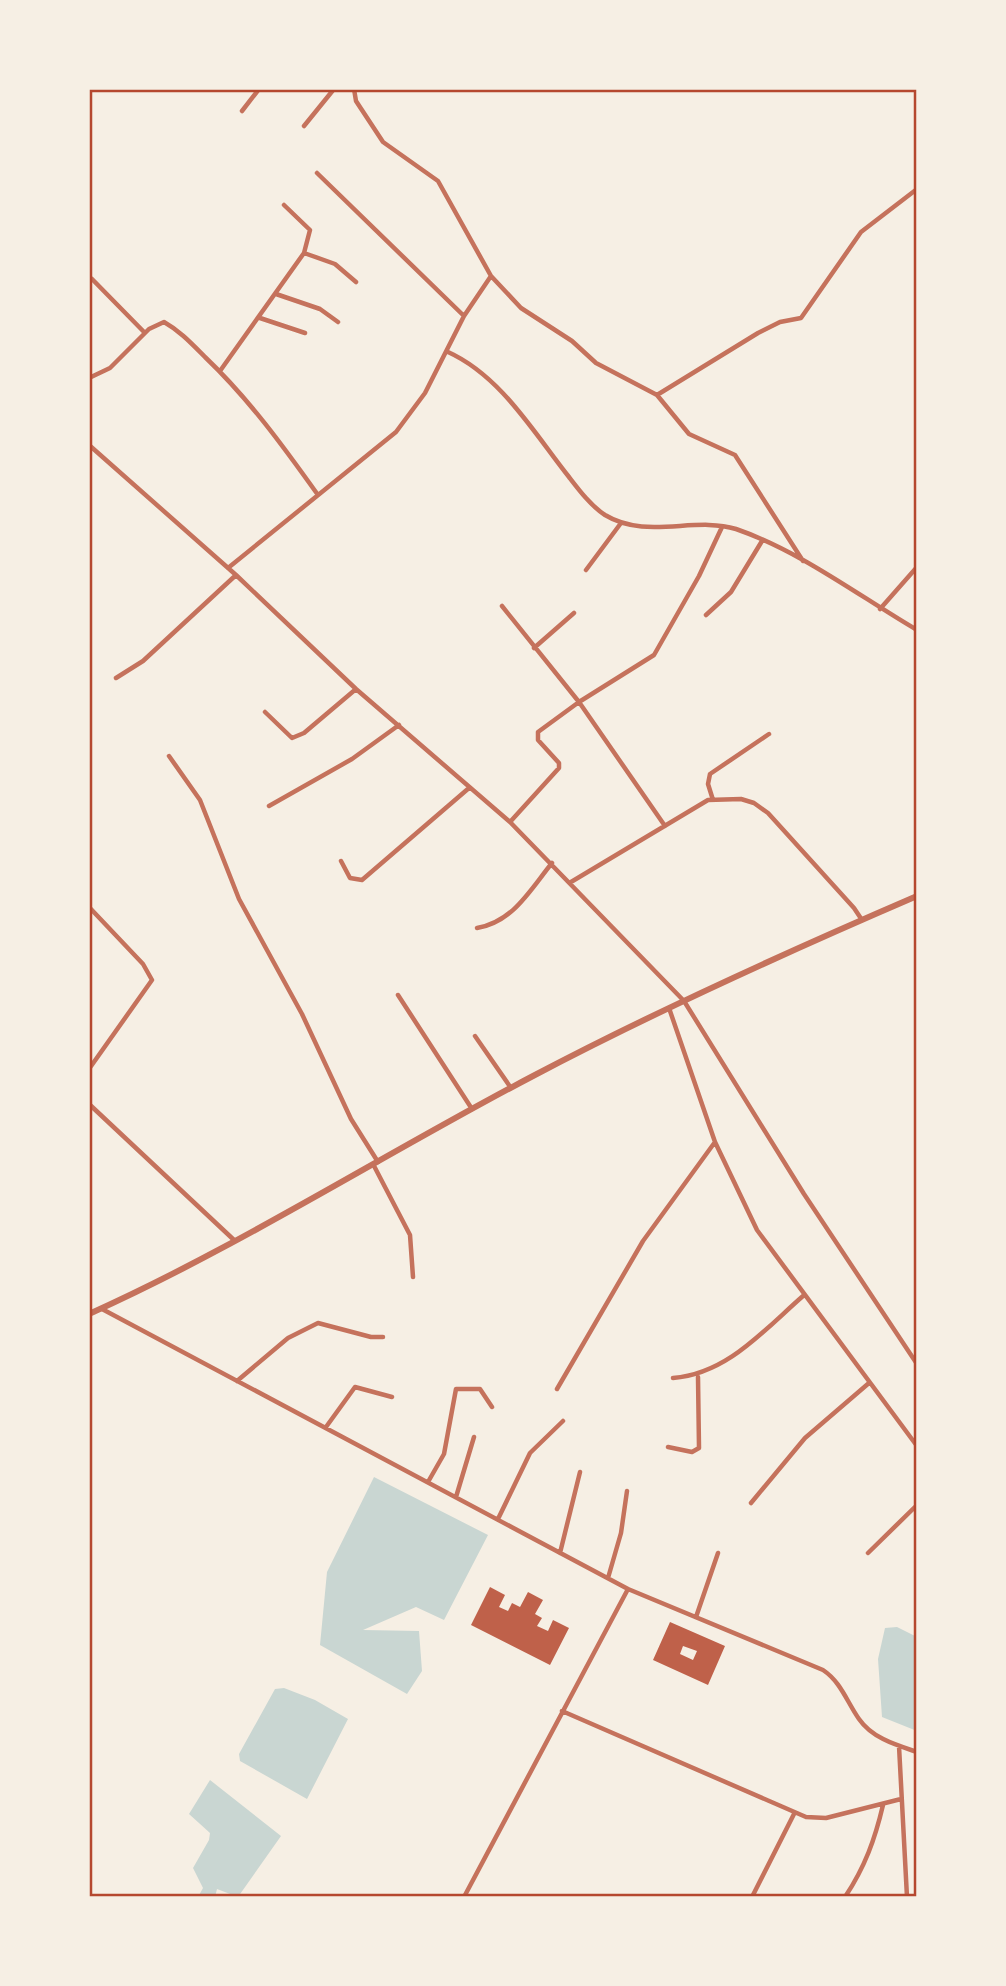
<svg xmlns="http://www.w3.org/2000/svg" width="1006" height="1986" font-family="'Source Sans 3',sans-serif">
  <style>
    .water { fill: #c9d6d2 }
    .building { fill: #bf614a; fill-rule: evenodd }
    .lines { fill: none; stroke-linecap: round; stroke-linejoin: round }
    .minor { stroke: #c5725c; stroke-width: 4.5 }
    .tertiary { stroke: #c5725c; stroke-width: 6 }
    .neatline { fill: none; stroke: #b5482f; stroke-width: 2.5 }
  </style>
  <rect width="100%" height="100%" fill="#f6efe4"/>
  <path class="water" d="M374 1477 488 1535 444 1620 416 1607 363 1630 419 1631 422 1671 407 1694 320 1645 327 1572Z
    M897 1627 917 1637V1731L882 1717 878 1659 885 1628Z
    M284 1688 315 1700 348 1719 307 1799 240 1761 239 1754 275 1689Z
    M210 1780 281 1836 238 1897 217 1889 215 1897H198L203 1888 193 1868 209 1840 210 1833 189 1814Z"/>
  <path class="building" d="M490 1587 505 1595 499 1607 508 1611 512 1603 520 1607 528 1592 543 1600 535 1614 542 1618 537 1626 548 1631 553 1620 569 1628 550 1665 471 1625Z
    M670 1622 725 1646 708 1685 653 1660ZM683 1646 697 1651 693 1660 680 1654Z"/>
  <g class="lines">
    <path class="minor" d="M354 89 356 101 383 142 438 181 491 276 521 308 572 341 596 363 657 395 689 434 735 455 803 561
      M242 111 259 89
      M304 126 334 89
      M317 173 464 316
      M304 253 335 264 356 282
      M92 279 145 333
      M276 294 320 309 338 322
      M260 318 305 333
      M448 352C501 376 534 433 569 477 579 490 591 506 605 515 646 540 695 516 736 529 800 551 859 596 917 630
      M220 371 304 253 310 230 284 205
      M89 378 110 368 149 329 164 322C180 331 192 344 205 357 249 399 283 446 318 495
      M657 395 758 333 780 322 801 318 861 232 917 189
      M89 445 236 575 356 689 510 822 684 1001 804 1194 917 1364
      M228 568 396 432 425 393 464 316 491 276
      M586 570 621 523
      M502 606 579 702 665 826
      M880 609 917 567
      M706 615 731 592 762 541
      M534 648 574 613
      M116 678 143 661 236 575
      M265 712 292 738 304 733 356 689
      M169 756 200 800 239 899 302 1014 351 1119 378 1162
      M713 800 708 784 710 774 769 734
      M269 806 352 759 399 725
      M510 822 559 768V763L538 740V732L579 702 654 655 699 576 722 527
      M341 861 350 878 362 880 469 788
      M571 882 708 800 741 799 754 803 768 813 854 908 862 920
      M89 907 143 964 152 980 89 1069
      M477 928C513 922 530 890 552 863
      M398 995 472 1109
      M669 1008 715 1142 757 1230 917 1446
      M475 1036 511 1088
      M89 1104 234 1240
      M373 1164 410 1235 413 1277
      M102 1309 628 1589 823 1670C841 1682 847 1702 859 1719 872 1738 896 1745 917 1752
      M673 1378C727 1374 764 1330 803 1296
      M237 1381 288 1338 318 1323 371 1337H383
      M557 1389 643 1241 715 1142
      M326 1427 355 1387 392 1397
      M668 1447 692 1452 699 1448 698 1377
      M428 1482 444 1454 456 1389H480L492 1407
      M456 1497 474 1437
      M751 1503 805 1438 869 1383
      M498 1519 530 1453 563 1421
      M560 1553 580 1472
      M868 1553 917 1505
      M608 1578 621 1533 627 1491
      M696 1617 718 1553
      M562 1711 806 1817 826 1818 901 1799
      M899 1746 907 1897
      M464 1897 628 1589
      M752 1897 794 1814
      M845 1897C865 1867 875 1839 883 1805"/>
    <path class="tertiary" d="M89 1314C242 1245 384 1154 533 1076 658 1010 787 952 917 896"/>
  </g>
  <rect width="1006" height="1986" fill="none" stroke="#f6efe4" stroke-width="182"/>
  <rect x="91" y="91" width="824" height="1804" class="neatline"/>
</svg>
